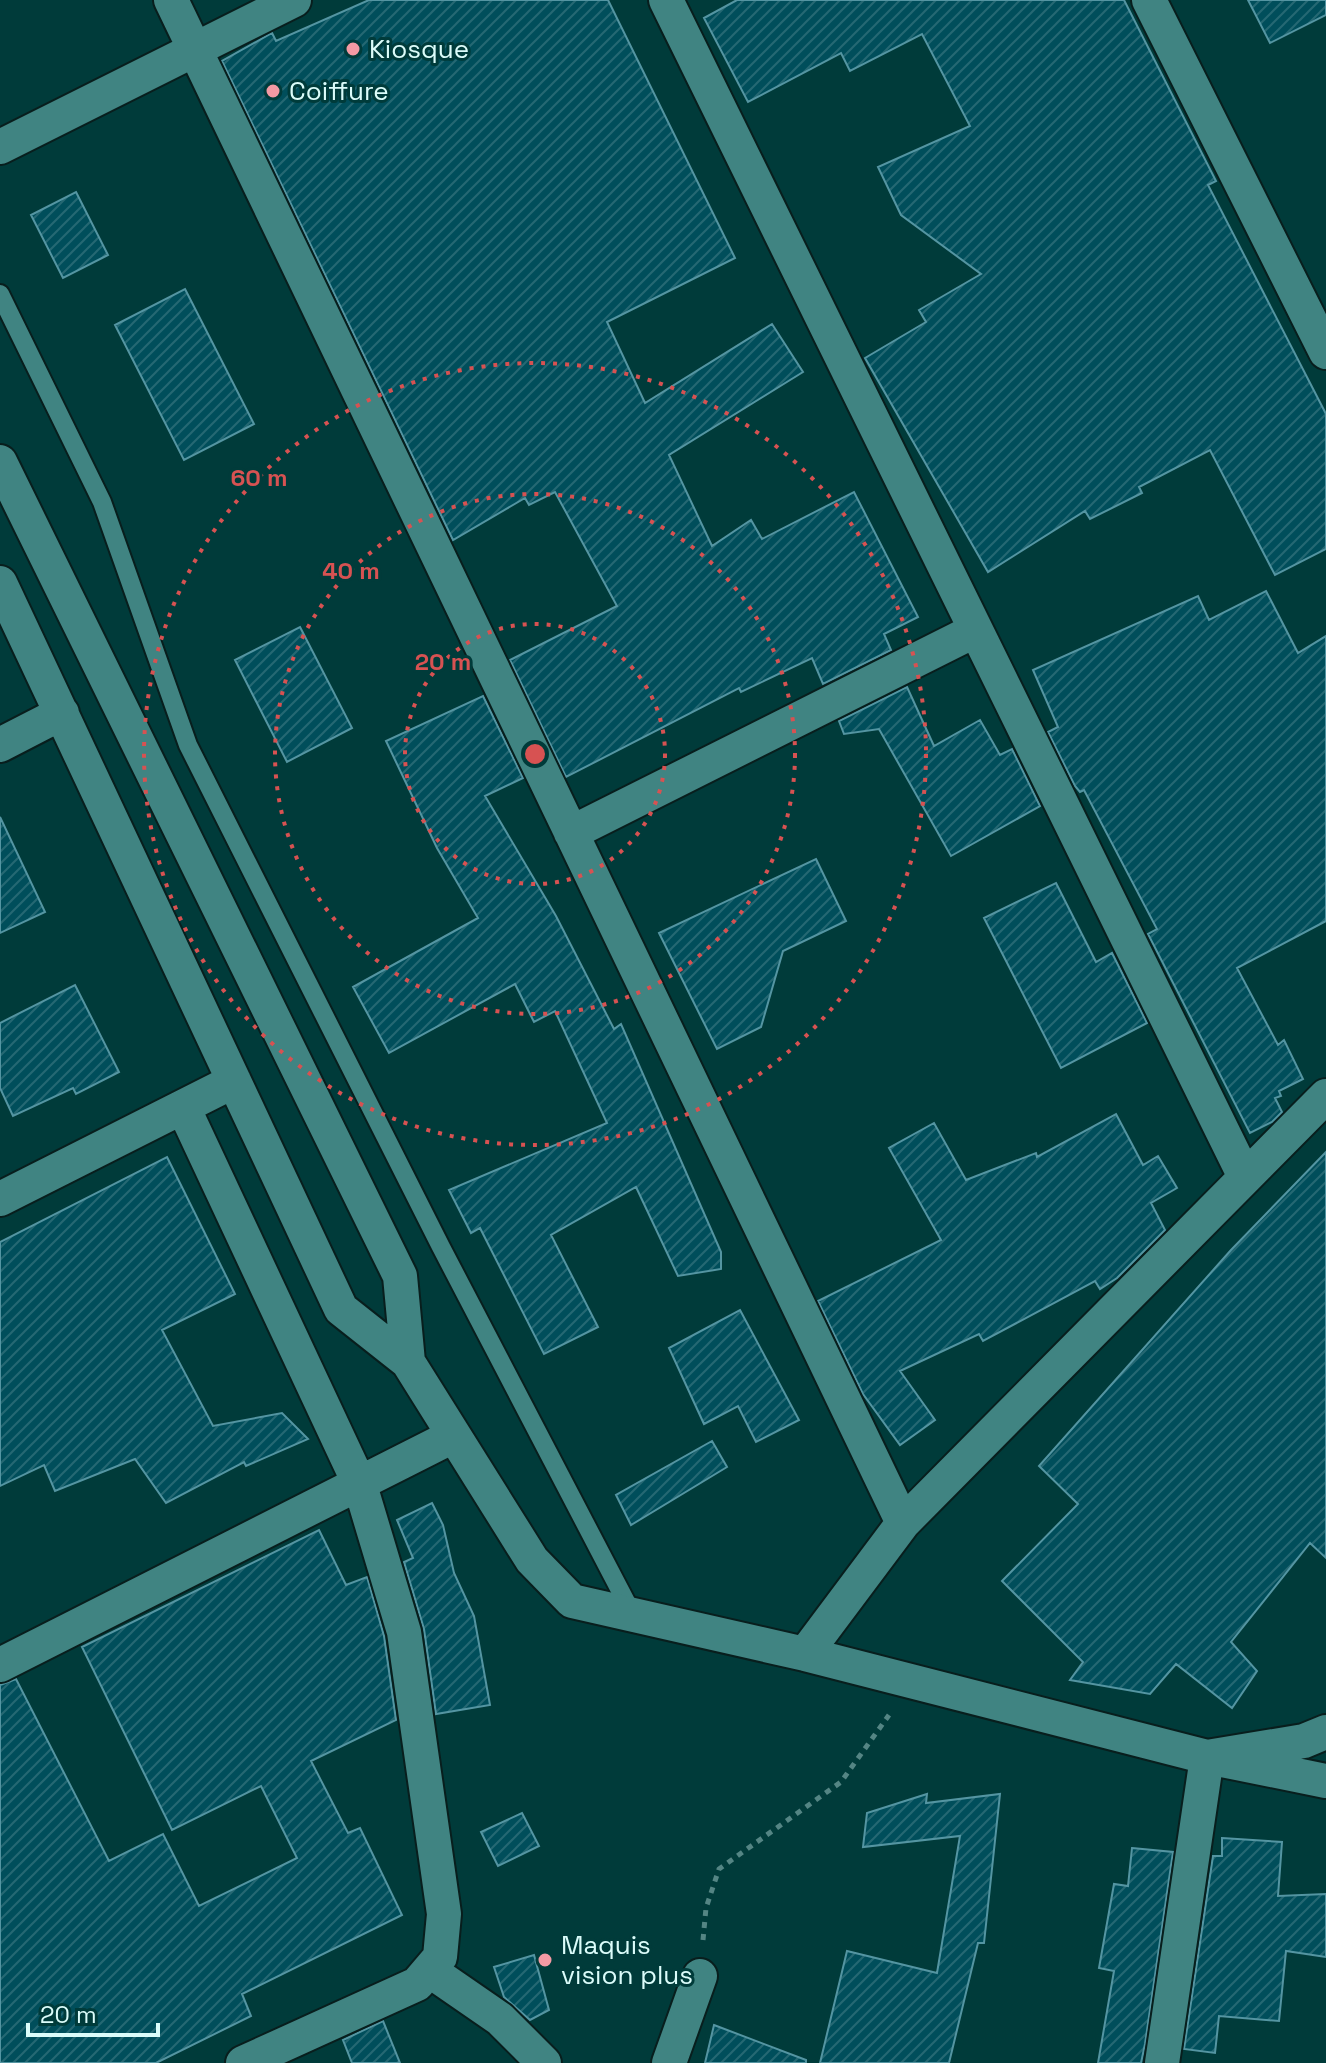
<svg xmlns="http://www.w3.org/2000/svg" width="1326" height="2063" font-family="'Space Grotesk',sans-serif">
  <style>
    .building { fill: url(#building-hatch); stroke: #5495a2; stroke-width: 2 }
    .lines { fill: none; stroke-linecap: round; stroke-linejoin: round }
    .service-casing { stroke: #081e1d; stroke-width: 22 }
    .minor-casing { stroke: #081e1d; stroke-width: 38 }
    .path { stroke: #548584; stroke-width: 5; stroke-dasharray: 6 6; stroke-linecap: butt }
    .service { stroke: #408482; stroke-width: 18 }
    .minor { stroke: #408482; stroke-width: 34 }
    .ring { fill: none; stroke: #d75252; stroke-width: 4; stroke-dasharray: 4 8 }
    .poi-dot { fill: #f49aa4; stroke: #003b3a; stroke-width: 3 }
    .labels { text-anchor: middle; dominant-baseline: central; stroke-width: 6; stroke-linejoin: round; paint-order: stroke }
    .poi-label { font-size: 26px; fill: #dbfcfa; stroke: #003b3a; text-anchor: start }
    .centre { fill: #d75252; stroke: #003b3a; stroke-width: 4 }
    .ring-label { font-size: 24px; text-anchor: middle; font-weight: bold; fill: #d75252; stroke: #003b3a; stroke-width: 6; stroke-linejoin: round; paint-order: stroke }
  </style>
  <defs>
    <pattern id="building-hatch" width="6" height="6" patternUnits="userSpaceOnUse" patternTransform="scale(2)"><rect width="6" height="6" fill="#004e5b"/><path d="M-1 1l2-2M0 6l6-6M5 7l2-2" fill="none" stroke="#256873"/></pattern>
  </defs>
  <rect width="100%" height="100%" fill="#003b3a"/>
  <path class="building" d="M369 0H608L735 258 607 322 645 403 772 324 803 372 669 455 712 546 751 520 762 539 854 492 918 617 884 634 891 650 823 684 812 658 741 692 739 688 566 777 510 660 617 606 555 492 529 505 525 498 453 540 222 61 272 33 276 41Z
    M737 0H1124L1216 181 1208 185 1326 414V549L1275 575 1210 450 1139 487 1142 493 1090 519 1085 511 988 572 865 358 926 322 919 310 981 274 901 215 878 167 970 126 922 34 850 71 841 53 748 102 704 18Z
    M1248 0H1326V15L1270 43Z
    M76 192 108 255 63 278 31 215Z
    M185 289 254 424 184 460 115 325Z
    M1266 591 1298 653 1326 636V921L1237 968 1278 1045 1284 1040 1303 1079 1279 1091 1281 1096 1275 1098 1282 1112 1272 1122 1250 1133 1148 934 1157 929 1084 790 1080 792 1075 786 1048 732 1058 727 1033 670 1198 596 1209 620Z
    M300 627 352 728 287 762 235 660Z
    M907 687 934 746 980 720 1000 755 1012 749 1040 806 951 856 879 729 844 734 839 721Z
    M483 696 523 778 485 796 556 916 614 1029 621 1024 721 1252V1269L678 1276 636 1187 551 1235 598 1327 544 1354 480 1228 471 1233 449 1190 607 1123 555 1011 534 1022 515 984 389 1053 353 987 478 918 437 848 386 741Z
    M0 817 45 912 0 933Z
    M816 859 846 921 783 951 761 1027 717 1049 659 933Z
    M1056 883 1096 962 1112 953 1147 1023 1061 1068 984 918Z
    M75 985 119 1072 76 1094 73 1088 13 1116 0 1088V1023Z
    M1116 1114 1143 1165 1158 1156 1177 1188 1151 1203 1165 1230 1117 1278 1100 1289 1095 1281 983 1341 979 1334 900 1371 935 1420 900 1445 863 1394 818 1301 941 1240 889 1148 934 1123 966 1180 1036 1153 1037 1157Z
    M1326 1152V1558L1310 1543 1231 1642 1257 1671 1232 1708 1176 1664 1150 1694 1070 1680 1083 1662 1002 1581 1078 1504 1039 1466 1231 1250Z
    M167 1157 235 1294 162 1330 213 1426 282 1413 308 1439 246 1466 244 1462 166 1503 135 1459 55 1491 44 1465 0 1486V1242Z
    M740 1310 799 1420 756 1442 738 1406 704 1424 669 1348Z
    M712 1441 727 1467 631 1525 616 1495Z
    M432 1503 443 1525 454 1573 474 1616 490 1705 436 1714 424 1629 404 1562 413 1558 397 1520Z
    M319 1530 346 1585 367 1577 384 1636 396 1720 311 1761 348 1833 360 1828 402 1915 242 1994 251 2016 156 2063H0V1685L16 1679 109 1861 163 1834 199 1906 297 1858 261 1786 172 1830 82 1647Z
    M927 1794 926 1803 1000 1794 984 1943H978L949 2063H820L847 1951 937 1973 960 1836 863 1847 867 1813Z
    M522 1813 539 1846 498 1866 481 1832Z
    M1222 1838 1282 1842 1278 1896 1326 1894V1957L1286 1951 1279 2021 1219 2016 1215 2053 1184 2049 1213 1856H1222Z
    M1132 1848 1173 1852 1145 2044 1141 2063H1098L1114 1971 1099 1968 1114 1884 1128 1886Z
    M534 1955 549 2010 530 2020 504 1997 494 1967Z
    M383 2021 400 2063H352L343 2040Z
    M714 2025 806 2060V2063H705Z"/>
  <g class="lines">
    <defs>
      <path id="service" d="M0 294 102 502 188 745 441 1247 634 1617"/>
      <path id="minor" d="M171 0 903 1523
        M666 0 1245 1177
        M1149 0 1326 352
        M0 147 294 0
        M0 462 400 1276 408 1362
        M0 583 341 1309 408 1362 532 1560 572 1601 805 1654 1207 1757 1304 1741 1326 1732
        M0 745 62 713
        M571 833 974 631
        M183 1107 360 1485 404 1632 444 1914 440 1957 417 1984 243 2063
        M0 1199 234 1081
        M805 1654 903 1523 1326 1096
        M0 1665 453 1436
        M429 1970 500 2019 544 2063
        M669 2063 700 1976
        M1162 2063 1207 1757 1326 1781"/>
    </defs>
    <use href="#service" class="service-casing"/>
    <use href="#minor" class="minor-casing"/>
    <path class="path" d="M703 1940 706 1908 719 1869 841 1782 889 1715"/>
    <use href="#service" class="service"/>
    <use href="#minor" class="minor"/>
  </g>
  <g class="ring">
    <circle cx="535" cy="754" r="130"/>
    <circle cx="535" cy="754" r="260"/>
    <circle cx="535" cy="754" r="391"/>
  </g>
  <g class="poi-dot">
    <circle cx="353" cy="49" r="8"/>
    <circle cx="273" cy="91" r="8"/>
    <circle cx="545" cy="1960" r="8"/>
  </g>
  <g class="labels">
    <g class="poi-label">
      <text x="369" y="49">Kiosque</text>
      <text x="289" y="91">Coiffure</text>
      <text x="561" y="1945">Maquis<tspan x="561" dy="30">vision plus</tspan></text>
    </g>
  </g>
  <circle cx="535" cy="754" r="12" class="centre"/>
  <g class="ring-label">
    <text x="259" y="486">60 m</text>
    <text x="351" y="579">40 m</text>
    <text x="443" y="670">20 m</text>
  </g>
  <path d="M28 2023v12h130v-12" fill="none" stroke="#dbfcfa" stroke-width="4"/>
  <text x="40" y="2023" font-size="24" fill="#dbfcfa" stroke="#003b3a" stroke-width="6" paint-order="stroke">20 m</text>
</svg>
